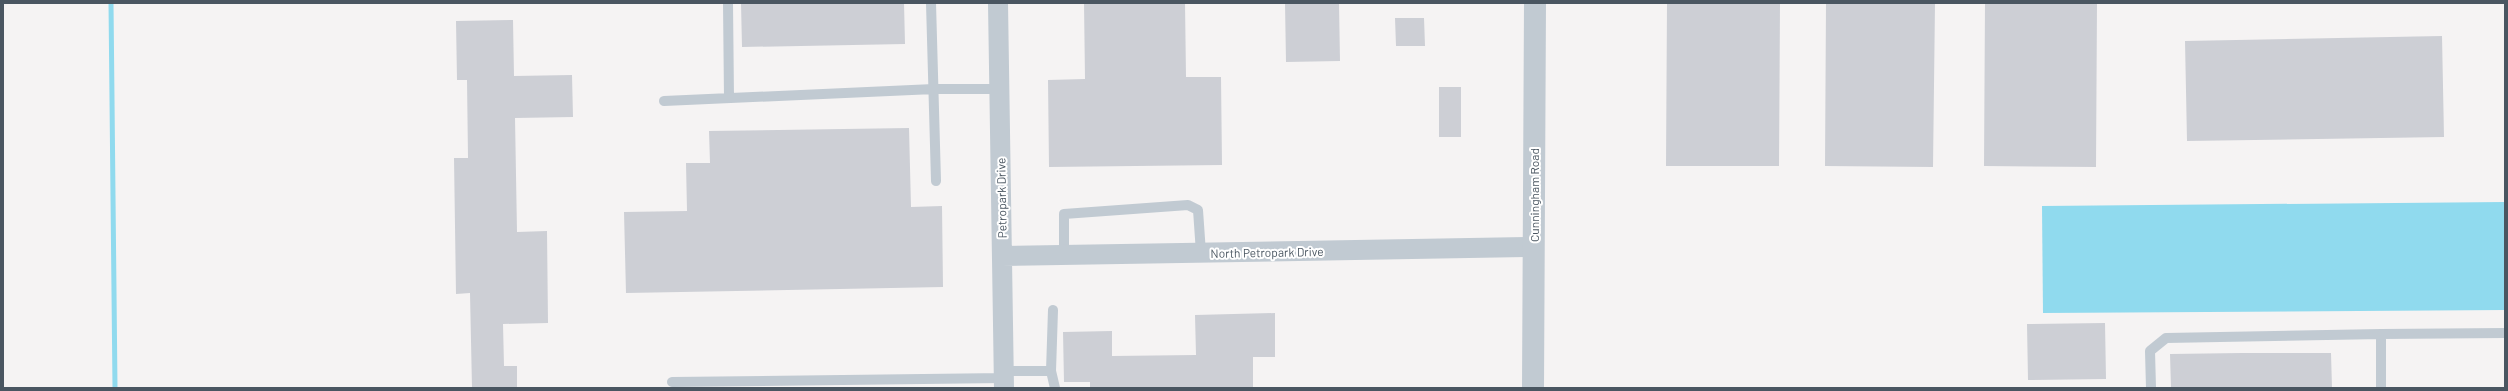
<svg xmlns="http://www.w3.org/2000/svg" width="2508" height="391" font-family="Barlow,sans-serif">
  <style>
    .water { fill: #90daee }
    .lines { fill: none; stroke-linecap: round; stroke-linejoin: round }
    .stream { stroke: #90daee; stroke-width: 5 }
    .building { fill: #cdcfd5 }
    .service { stroke: #c1cad2; stroke-width: 10 }
    .minor { stroke: #c1cad2; stroke-width: 20 }
    .tertiary { stroke: #c1cad2; stroke-width: 22 }
    .labels { text-anchor: middle; dominant-baseline: central; stroke-width: 4; stroke-linejoin: round; paint-order: stroke }
    .street-label { font-size: 12px; fill: #4a5661; stroke: #fff }
  </style>
  <rect width="100%" height="100%" fill="#f5f3f3"/>
  <path class="water" d="M2505 202V310L2043 313 2042 206Z"/>
  <g class="lines">
    <path class="stream" d="M111 3 115 388"/>
  </g>
  <path class="building" d="M741 3H904L905 44 742 47Z
    M1084 3H1185L1186 77H1221L1222 165 1049 167 1048 80 1085 79Z
    M1285 3H1339L1340 61 1286 62Z
    M1667 3H1780L1779 166H1666Z
    M1826 3H1935L1933 167 1825 166Z
    M1985 3H2097L2096 167 1984 166Z
    M1395 18H1424L1425 46H1396Z
    M513 20 514 76 572 75 573 117 515 118 517 232 547 231 548 323 503 324 504 366H517V388H472L470 293 456 294 454 158H468L467 80H457L456 21Z
    M2442 36 2444 137 2187 141 2185 41Z
    M1439 87H1461V137H1439Z
    M909 128 911 207 942 206 943 287 626 293 624 212 687 211 686 163H710L709 131Z
    M1275 313V357H1253V388H1090V382H1064L1063 332 1112 331V356L1196 355 1195 315Z
    M2105 323 2106 379 2028 380 2027 324Z
    M2242 353H2331L2332 388H2171L2170 354Z"/>
  <g class="lines">
    <path class="service" d="M728 3 729 98
      M931 3 936 181
      M664 101 934 89H999
      M1064 255V214L1188 205 1198 210 1201 253
      M1004 371H1051L1053 310
      M1051 371 1055 388
      M672 382 1004 378
      M2151 388 2150 351 2166 338 2381 334
      M2381 388V334L2505 333"/>
    <path class="minor" d="M998 3 1004 388
      M1002 256 1533 247"/>
    <path class="tertiary" d="M1533 388 1535 3"/>
  </g>
  <g class="labels">
    <g class="street-label">
      <text transform="translate(1534 195) rotate(-90)">Cunningham Road</text>
      <text transform="translate(1001 198) rotate(-91)">Petropark Drive</text>
      <text transform="translate(1267 252) rotate(-1)">North Petropark Drive</text>
    </g>
  </g>
  <rect width="2508" height="391" fill="none" stroke="#4a5661" stroke-width="8"/>
</svg>
